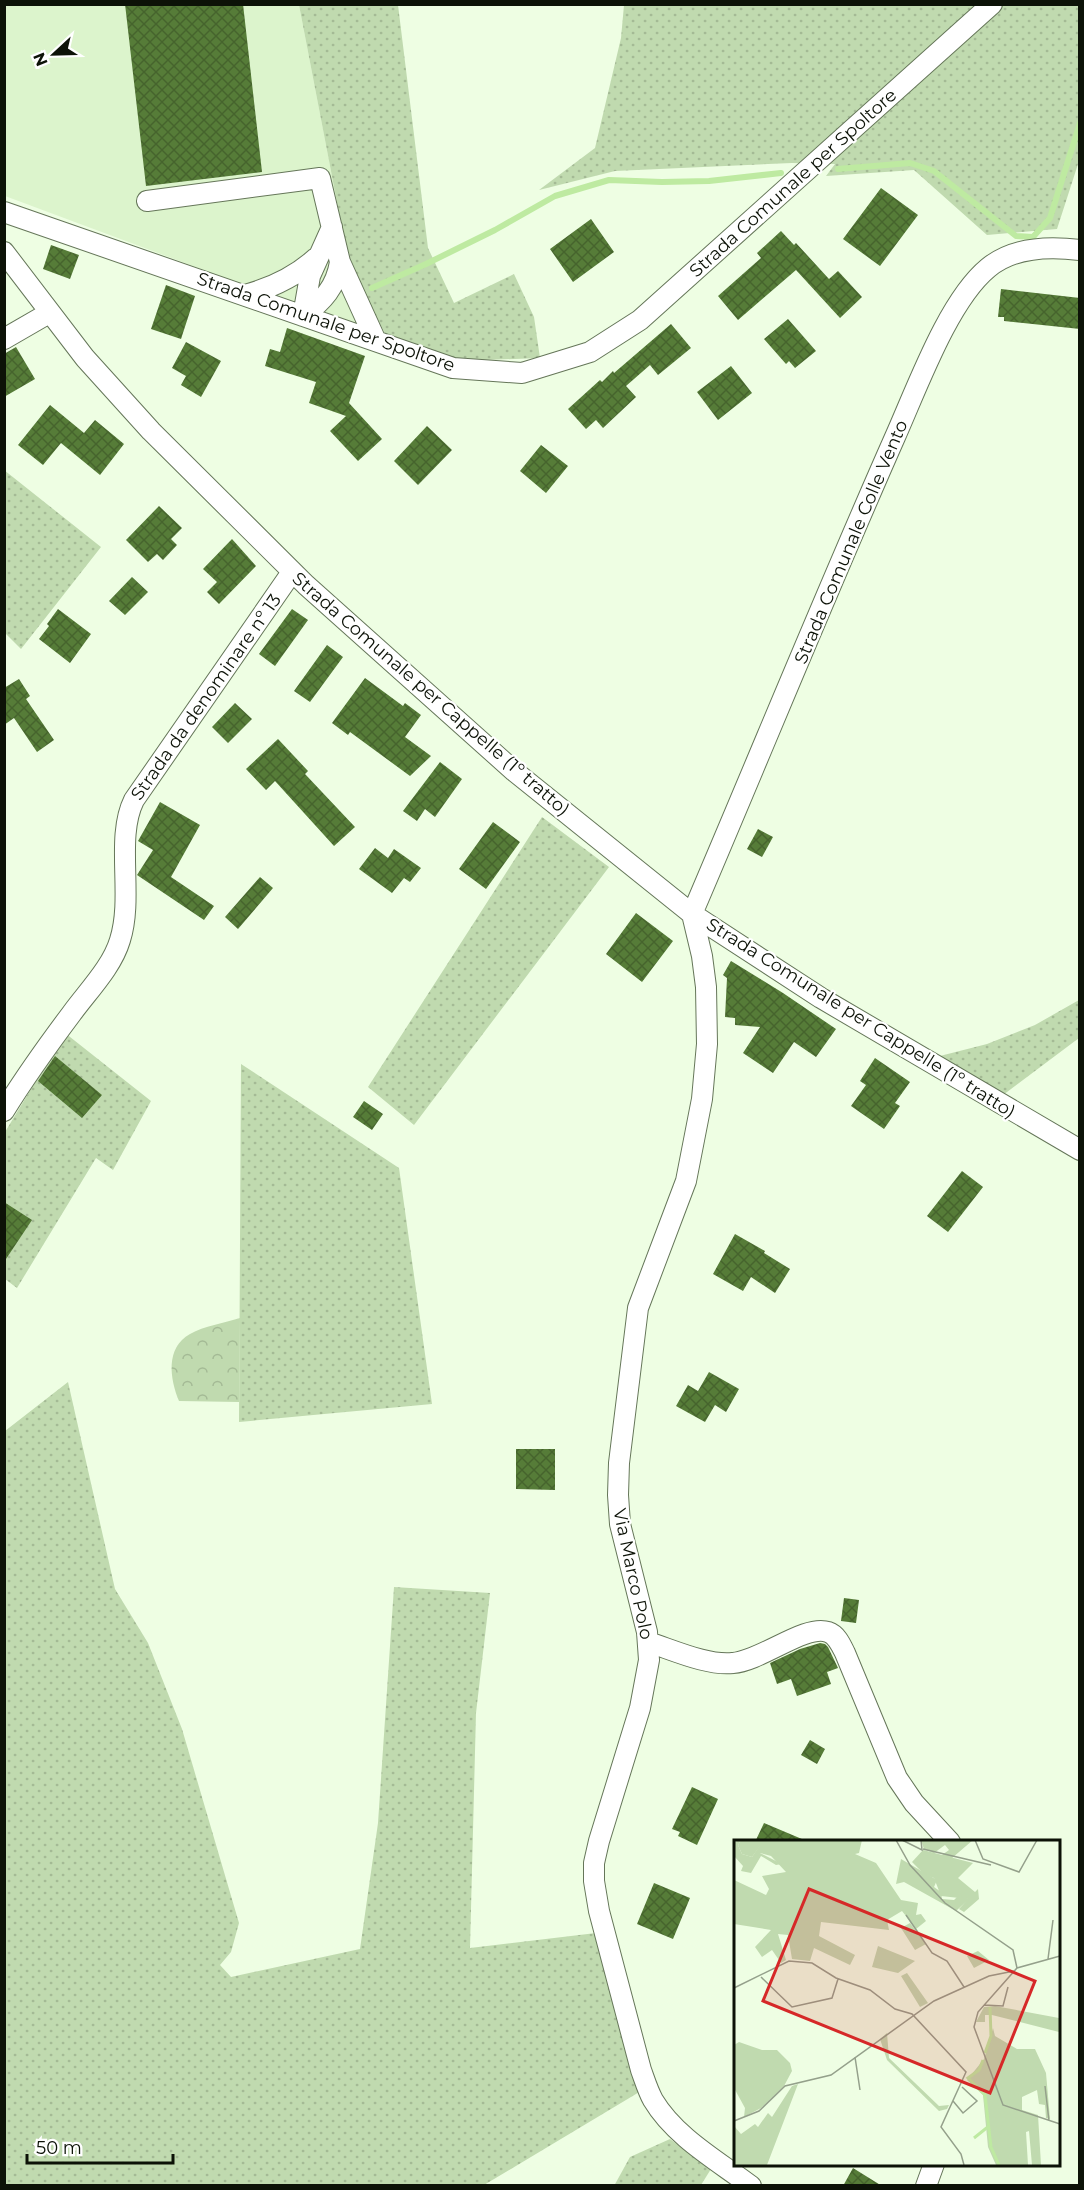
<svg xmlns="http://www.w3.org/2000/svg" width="1084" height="2190" font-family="Montserrat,sans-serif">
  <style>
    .built { fill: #dcf4cc }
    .green { fill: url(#green-dots) }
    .forest { fill: url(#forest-crowns) }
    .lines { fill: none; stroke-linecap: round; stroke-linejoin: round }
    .stream { stroke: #beeaa1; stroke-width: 6 }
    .building { fill: url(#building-cross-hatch) }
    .minor-casing { stroke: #657659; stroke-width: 22 }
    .minor { stroke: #fff; stroke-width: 20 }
    .labels { text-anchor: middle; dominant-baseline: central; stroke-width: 4.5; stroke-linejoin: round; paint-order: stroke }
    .street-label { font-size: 18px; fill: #0c1207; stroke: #fff }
    .inset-river { fill: none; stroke: #beeaa1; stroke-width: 3 }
    .inset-road { fill: none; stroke: #94a08b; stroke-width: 1.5 }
    .view { fill: #d62828; fill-opacity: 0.15; stroke: #d62828; stroke-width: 3 }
    .inset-edge { fill: none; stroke: #0c1207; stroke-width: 3 }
  </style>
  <defs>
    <pattern id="green-dots" width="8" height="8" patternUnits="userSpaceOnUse" patternTransform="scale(1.5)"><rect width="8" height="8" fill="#c0daaf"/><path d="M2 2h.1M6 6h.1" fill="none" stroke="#a4ba95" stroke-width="1.8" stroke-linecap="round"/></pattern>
    <pattern id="forest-crowns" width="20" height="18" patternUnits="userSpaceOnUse" patternTransform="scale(1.5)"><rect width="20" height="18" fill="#c0daaf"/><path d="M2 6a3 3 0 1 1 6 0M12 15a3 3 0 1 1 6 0" fill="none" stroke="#a4ba95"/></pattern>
    <pattern id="building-cross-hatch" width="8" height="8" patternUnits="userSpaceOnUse" patternTransform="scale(1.5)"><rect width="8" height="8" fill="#567c38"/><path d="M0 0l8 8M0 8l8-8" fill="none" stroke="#46642d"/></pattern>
  </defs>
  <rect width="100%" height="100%" fill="#eefee3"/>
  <path class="built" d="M4 5H299L346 249 369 304 386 335 236 282 5 196Z"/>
  <path class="green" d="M299 5H398L428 248 454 303 514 274 534 317 540 358 457 361 386 335 369 304 346 249Z
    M624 5H1079V161L1057 229 987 235 914 170 826 176 835 164 792 163 615 171 539 190 595 148 621 38Z
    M4 470 101 547 21 649 5 633Z
    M542 817 609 867 414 1125 368 1087Z
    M1079 1000V1038L1003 1095 936 1057 987 1044 1035 1025Z
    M65 1033 151 1101 113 1170 96 1158 17 1288 5 1279V1132Z
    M241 1064 399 1168 432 1404 239 1422Z
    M68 1382 115 1589 148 1643 182 1729 239 1923 231 1952 220 1965 231 1977 360 1949 378 1823 394 1587 490 1593 476 1713 470 1948 596 1933 641 2091 484 2185 5 2186V1431Z
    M670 2139 711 2169 701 2185 614 2186 630 2157Z"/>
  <path class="forest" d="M240 1318 239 1402 179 1401C170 1379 165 1348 190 1334 204 1326 224 1323 240 1318Z"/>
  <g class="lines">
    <path class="stream" d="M838 169 910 163 934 171 1016 236 1033 237 1050 218 1080 123
      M372 288 426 264 495 230 555 196 609 180 662 182 709 181 781 173"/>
  </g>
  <path class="building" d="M125 4H243L262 172 146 186Z
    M881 188 918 215 880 266 843 239Z
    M591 219 614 252 573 282 550 249Z
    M781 231 794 245 796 243 829 279 838 271 862 297 840 318 796 270 738 320 718 296 761 258 757 253Z
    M51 245 79 255 70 279 43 269Z
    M166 285 195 296 181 339 151 329Z
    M1001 289 1080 298V329L1004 321V317H998Z
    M788 319 816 351 795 368 789 361 786 364 764 339Z
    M671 324 691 348 658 375 650 365 626 386 636 397 603 428 596 420 586 429 568 409 600 380 602 382 613 371 614 373Z
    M287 328 365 356 349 403 382 439 358 461 330 431 346 416 309 403 316 382 265 366 270 349 280 352Z
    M186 342 221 361 201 397 181 385 186 376 172 368Z
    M16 347 35 379 4 397V354Z
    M731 366 752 393 718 420 697 392Z
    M50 405 84 433 95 420 124 444 100 475 61 443 43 465 18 445Z
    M427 426 452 450 418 485 394 461Z
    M541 445 568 466 546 493 520 471Z
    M159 506 182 528 171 539 177 545 163 560 157 554 148 562 126 540Z
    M232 539 256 566 219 604 207 592 217 582 203 569Z
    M132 577 148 592 125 615 109 601Z
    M58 609 91 634 70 663 39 639 49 626 47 624Z
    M292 609 308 620 275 666 259 654Z
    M327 645 343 657 310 702 294 691Z
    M365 678 403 706 405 703 421 715 405 737 431 756 410 776 350 732 348 735 332 723Z
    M19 679 30 696 26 699 54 740 37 752 14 718 4 725V688Z
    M235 703 252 719 228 743 212 727Z
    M278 739 308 771 305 774 355 827 334 846 275 781 266 790 246 769Z
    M440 762 462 779 435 817 425 809 417 821 403 811Z
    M160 802 200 825 171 877 214 906 204 920 137 875 153 850 138 841Z
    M493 822 520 842 486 889 459 869Z
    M758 829 773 837 762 857 747 849Z
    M375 848 388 858 394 849 421 868 410 882 404 878 392 893 359 869Z
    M260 877 273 888 238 929 225 917Z
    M636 913 673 941 642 982 606 954Z
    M731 961 783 993 836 1029 816 1057 794 1042 773 1073 743 1053 760 1027 735 1025V1018L725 1017 727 978 723 975Z
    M55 1056 102 1095 82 1118 38 1081Z
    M875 1058 910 1082 895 1103 900 1106 884 1129 851 1106 866 1085 860 1081Z
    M364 1101 383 1114 372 1130 353 1117Z
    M962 1171 983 1187 948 1232 927 1216Z
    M4 1202 32 1220 4 1262Z
    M735 1234 765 1251 764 1253 790 1269 775 1293 751 1277 743 1291 713 1274Z
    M709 1372 739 1389 726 1412 715 1405 705 1422 676 1406 688 1385 698 1391Z
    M516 1449H555V1490L516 1489Z
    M844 1598 859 1600 856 1623 841 1621Z
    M820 1643 825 1644 828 1647 838 1668 827 1672 831 1684 797 1696 791 1679 777 1684 770 1663 800 1649Z
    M810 1740 825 1749 817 1764 801 1755Z
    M692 1787 718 1799 697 1845 678 1836 680 1832 672 1829Z
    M764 1823 809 1842H755Z
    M654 1883 690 1898 673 1939 637 1924Z
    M853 2168 882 2186H843Z"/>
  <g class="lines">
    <defs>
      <path id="minor" d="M147 201 320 178 340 262 376 341
        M4 212 453 368 522 373 590 352 640 320 992 4
        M4 252 85 358 151 431 306 585 514 771 692 914 821 998 1080 1150
        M245 295C271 288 295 277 316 258
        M303 316 310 276 332 227
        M303 316C323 301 336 287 340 262
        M4 339 49 313
        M4 1111C25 1077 48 1045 72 1013 88 991 112 967 120 940 134 896 115 838 134 800L292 572
        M648 1642C673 1650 708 1666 733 1663 761 1661 805 1624 828 1632 837 1635 841 1645 845 1653L897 1778 914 1803 950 1842
        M751 2186C718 2161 675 2137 653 2100 648 2091 645 2081 641 2070L599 1911 594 1881V1863L599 1841 640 1708 649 1660 647 1632 620 1524 618 1495 619 1463 638 1308 686 1181 702 1099 707 1044 706 987 702 956 692 914C760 755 825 595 895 437 917 388 948 301 988 268 1013 247 1049 246 1080 250
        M926 2186 934 2164"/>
    </defs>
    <use href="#minor" class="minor-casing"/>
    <use href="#minor" class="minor"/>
  </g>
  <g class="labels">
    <g class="street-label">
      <text transform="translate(793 183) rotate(-42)">Strada Comunale per Spoltore</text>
      <text transform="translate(326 322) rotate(19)">Strada Comunale per Spoltore</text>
      <text transform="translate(851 542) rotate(-67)">Strada Comunale Colle Vento</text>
      <text transform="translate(431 694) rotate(41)">Strada Comunale per Cappelle (1º tratto)</text>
      <text transform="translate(206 697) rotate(-55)">Strada da denominare nº 13</text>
      <text transform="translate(861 1018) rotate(32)">Strada Comunale per Cappelle (1º tratto)</text>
      <text transform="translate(633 1574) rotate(78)">Via Marco Polo</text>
    </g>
  </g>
  <g transform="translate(734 1840)">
    <rect width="326" height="326" fill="#eefee3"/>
    <path d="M7 0H128L125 13 121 14 142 23 167 60 184 63 182 75 187 74 192 81 182 89 168 71 153 80 155 90 87 82 85 96 121 115 116 125 80 108 76 121 58 119 54 95 44 94 52 120 47 123 38 110 28 117 21 107 37 90 0 84V40L32 55 35 49 28 36 52 32 37 16 26 13V6L18 17 8 14 4 5ZM187 0H239L218 18 208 15 215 10 211 5 200 13 190 9ZM189 10 239 23 224 38 241 52 244 49 245 59 230 72 225 69 234 59 207 56 200 38 191 35 178 22ZM176 83 192 104 181 110 167 88ZM144 106 181 121 164 133 138 127ZM244 111 255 120 240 128 233 116ZM173 133 194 163 186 167 167 136ZM261 166 325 178V192L258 175H251V182H242L250 167ZM259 188 261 196 283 209H301L312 233 316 279 312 278 311 265 305 264 303 250 288 257V270L304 275 307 325H298L295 291 292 292 294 325H262L254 307 249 255 233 240 250 219ZM153 193 155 218 205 266 215 265 213 269 205 271 153 220 146 199ZM5 202 28 210H43L56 223 58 231 50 246 27 268 10 277 11 268 0 248V205ZM64 244 33 325H0V286L7 294 21 284 24 287 34 273 38 277 58 246Z" fill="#c0daaf"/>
    <path d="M7 0 4 5 8 14 18 17 26 5V13L48 24 42 25 27 16 17 33 7 31 9 26 0 16V2ZM167 19 203 40 200 47 207 52 208 59 220 60 225 55 235 59 222 71 170 42 162 44Z" fill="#c0daaf"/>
    <path class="inset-river" d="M251 213 257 196 256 167M249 220 245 230 234 238 251 255 257 307 265 325M240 298 255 286"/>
    <path class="inset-road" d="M162 0 176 25 211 63 279 110 283 128M168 0 188 10 187 0M241 0 249 19 285 32 303 0M189 9 257 25M172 75 198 113 213 121 230 147M326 116 283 128 244 172 240 187 269 265 326 284M314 119 319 80M27 137 58 167 98 158 104 139M0 148 55 121 78 123 102 138 136 150 161 169 178 174 232 232 207 287 227 314 230 325M250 165 269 166 274 147M121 217 126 250M311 246 315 281M219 261 229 273 243 261 228 247M0 281 25 271 51 246 97 235 200 161 255 136 280 131"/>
    <path class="view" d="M75 49 301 141 256 253 29 161Z"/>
    <rect width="326" height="326" class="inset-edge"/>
  </g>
  <rect width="1084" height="2190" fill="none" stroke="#0c1207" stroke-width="12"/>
  <g transform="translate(54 54) rotate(248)" stroke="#ffffff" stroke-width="4.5" paint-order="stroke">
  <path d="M0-4.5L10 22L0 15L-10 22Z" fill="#0c1207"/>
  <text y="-9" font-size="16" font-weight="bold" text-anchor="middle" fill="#0c1207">N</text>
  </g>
  <path d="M27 2154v9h146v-9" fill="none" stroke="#0c1207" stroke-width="3"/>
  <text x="36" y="2154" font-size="18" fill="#0c1207" stroke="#ffffff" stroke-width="4.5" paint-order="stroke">50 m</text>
</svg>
